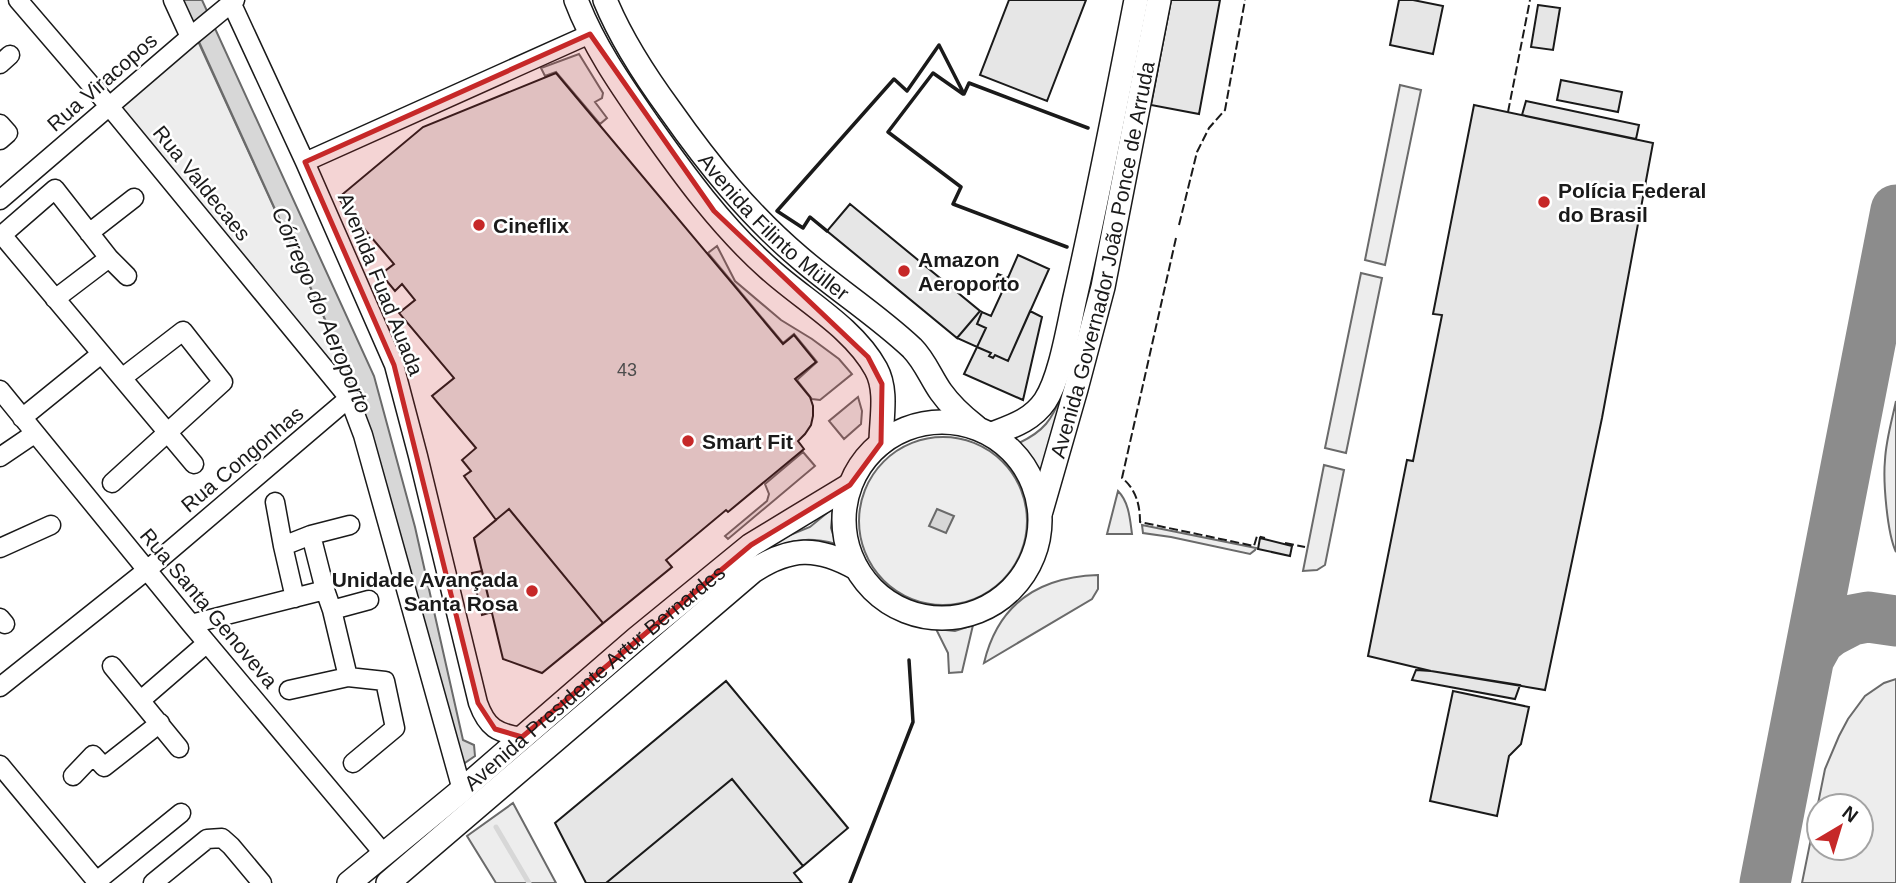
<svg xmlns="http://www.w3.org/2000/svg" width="1896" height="883" font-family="Helvetica,sans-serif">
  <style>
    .green { fill: #ededed; stroke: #6a6a6a; stroke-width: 2; fill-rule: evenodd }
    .water { fill: #d7d7d7; stroke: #6a6a6a; stroke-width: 2 }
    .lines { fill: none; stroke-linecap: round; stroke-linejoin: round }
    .stream { stroke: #d7d7d7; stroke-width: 5 }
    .taxiway { stroke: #8c8c8c; stroke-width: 51 }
    .building { fill: #e6e6e6; stroke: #1a1a1a; stroke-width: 2 }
    .street-casing { stroke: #1a1a1a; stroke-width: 21 }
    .secondary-casing { stroke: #1a1a1a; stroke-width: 26 }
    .street { stroke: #fff; stroke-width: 18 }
    .secondary { stroke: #fff; stroke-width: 23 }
    .fence { stroke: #1a1a1a; stroke-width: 2; stroke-dasharray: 9 3.5; stroke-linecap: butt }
    .wall { stroke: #1a1a1a; stroke-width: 3.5 }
    .marked { fill: #c62828; fill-opacity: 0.2; stroke: #c62828; stroke-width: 5; stroke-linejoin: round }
    .poi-dot { fill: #c62828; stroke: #fff; stroke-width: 2.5 }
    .labels { text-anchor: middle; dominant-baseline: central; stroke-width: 5; stroke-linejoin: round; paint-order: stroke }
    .number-label { font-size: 18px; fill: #4d4d4d }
    .street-label { font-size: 21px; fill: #1a1a1a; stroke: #fff }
    .poi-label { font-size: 21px; font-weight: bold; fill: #1a1a1a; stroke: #fff; text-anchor: start }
    .water-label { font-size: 23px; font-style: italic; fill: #1a1a1a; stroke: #fff }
  </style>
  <rect width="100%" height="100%" fill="#fff"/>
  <path class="green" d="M198 41 354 383 459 767 358 410 118 107Z
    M579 54 603 93 602 98 595 102 607 118 600 124 556 72 545 76 541 68Z
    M1400 85 1421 90 1385 265 1365 260Z
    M717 246 735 281 781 320 812 339 839 359 852 374 820 400 812 399 797 380 817 362 794 334 783 343 708 253Z
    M1361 273 1382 278 1346 453 1325 448Z
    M1062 394 1067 395 1042 481 1035 463 1019 443C1044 431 1052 420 1062 394Z
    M858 397 862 411 861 424 844 439 829 421Z
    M1896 401V552C1887 533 1883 481 1885 460 1886 440 1892 420 1896 401Z
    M859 521a84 84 0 1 1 168 0a84 84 0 1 1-168 0Z
    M803 452 815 466 728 539 725 536 767 501 769 494 765 484Z
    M1324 465 1344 470 1325 565 1317 570 1303 571Z
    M1118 491C1129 502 1130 519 1132 534H1107Z
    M833 508 831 528 836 544C814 538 797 538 776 547L773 542 810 527Z
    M1142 525 1256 548 1255 550 1250 554 1171 537 1143 533Z
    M1098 575V589L1092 599 984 663C998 604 1039 577 1098 575Z
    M973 625 962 672 949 673 948 653 936 629 955 631Z
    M1896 679V883H1802L1825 769 1839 736 1848 719 1865 696 1884 683ZM1861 806V848H1819V806Z
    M513 803 556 883H496L467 836Z"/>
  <path class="water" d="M180 0H202L374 376 415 527 463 740 474 745 475 756 459 767 354 383Z
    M937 509 954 516 946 533 929 526Z"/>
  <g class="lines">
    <path class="stream" d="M496 827 529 883"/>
    <path class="taxiway" d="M1809 658 1819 640 1829 632 1852 620 1868 617 1896 621
      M1765 883 1896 210"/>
  </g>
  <path class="building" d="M1009 0H1086L1047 101 980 75Z
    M1171 0H1220L1199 114 1151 105Z
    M1399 0H1413L1443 6 1433 54 1390 45Z
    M1538 5 1560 8 1553 50 1531 47Z
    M556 73 783 344 794 335 816 362 795 379 810 397 813 406V416L811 425 805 434 798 441 804 449 728 512 726 510 666 560 672 567 542 673 503 659 474 538 496 520 464 476 471 471 462 460 476 448 432 396 454 378 399 313 415 300 402 284 395 291 381 274 394 264 338 198 423 127Z
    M1561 80 1622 92 1618 112 1557 100Z
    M1526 101 1639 125 1636 139 1522 115Z
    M1474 105 1653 143 1602 418 1545 690 1431 671 1368 656 1407 460 1413 461 1442 315 1433 314Z
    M850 204 980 311 957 338 827 231Z
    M1018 255 1049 269 1008 361 995 355 993 358 989 356 991 353 977 347 986 328 977 324 982 312 991 316 1003 290 993 285 998 274 1008 278Z
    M980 311 982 312 977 324 986 328 977 347 957 338Z
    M1030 311 1042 317 1023 400 964 374 977 347 991 353 989 356 993 358 995 355 1008 361Z
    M509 509 603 623 542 673 503 659 474 538Z
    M1260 538 1292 546 1290 556 1258 549Z
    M482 571 492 612 482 615 472 573Z
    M1416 670 1431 671 1520 685 1515 699 1412 680Z
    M726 681 848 828 803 866 732 779 606 883H586L555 823Z
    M1453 691 1529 707 1521 744 1509 756 1497 816 1430 801Z
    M732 779 803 866 794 873 802 883H606Z"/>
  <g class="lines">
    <defs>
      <path id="street" d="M18 0 109 106 349 398 363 435 462 790
        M173 0 190 37
        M230 0 305 162 394 365 418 456 478 703C487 728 497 733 522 737
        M0 64 10 55
        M0 124 8 133 0 140
        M305 162 590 34
        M0 200 190 37 235 0
        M89 233 134 198
        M127 276 109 258 55 189 2 235 194 464
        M55 299 109 258
        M0 390 191 624 384 854
        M22 418 101 354
        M0 457 34 434
        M112 483 223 382 183 331 122 378
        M275 502 283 546 295 598
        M283 546 311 535 350 525
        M0 548 51 525
        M332 610 369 600
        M0 618 5 624
        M191 624 325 590
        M112 666 179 748
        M348 677 385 681 395 728 353 763
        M0 687 147 570 349 398
        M289 690 348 677 332 610 325 590 311 535
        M141 700 207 643
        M0 765 98 883
        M73 776 93 755 104 767 160 723
        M97 881 181 813
        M153 883 207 839 222 838 231 846 262 883"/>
      <g id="secondary">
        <path d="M576 0C593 45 621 85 648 124 684 175 721 226 768 268 803 300 853 327 876 369 888 391 881 419 881 443"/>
        <path id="s1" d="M605 0C621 39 645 76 670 110 708 164 749 215 800 258 836 289 877 315 912 348 925 361 931 378 941 392 951 406 962 416 975 426"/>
        <circle cx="942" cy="520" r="98"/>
        <path d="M992 434C1013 426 1032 420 1045 401 1061 377 1069 323 1076 293 1098 196 1117 98 1136 0"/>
        <path id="s2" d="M1041 511 1076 389 1103 287 1159 0"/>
        <path id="s3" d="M349 883 462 790 636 639 751 545 850 485"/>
        <path d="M388 883 753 571C790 547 817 546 856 568"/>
      </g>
    </defs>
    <use href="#street" class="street-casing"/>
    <use href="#secondary" class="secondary-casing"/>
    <use href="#street" class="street"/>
    <use href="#secondary" class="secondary"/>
    <path class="fence" d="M1508 112 1530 0
      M1179 225 1197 152 1209 128 1225 110 1245 0
      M1176 238 1122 478C1136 489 1140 505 1140 522L1254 546 1257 536 1265 538
      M1285 543 1305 547"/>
    <path class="wall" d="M963 94 933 73 888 132 961 187 953 204 1067 247
      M827 231 810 217 803 228 777 211 894 79 907 91 939 45 964 94 969 83 1088 128
      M850 883 913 722 909 660"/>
  </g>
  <path class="marked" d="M590 34 714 211 868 357 882 384 881 443 850 485 751 545 522 737 495 729 478 703 394 365 305 162Z"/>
  <g class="poi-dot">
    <circle cx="1544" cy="202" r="7"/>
    <circle cx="479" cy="225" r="7"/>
    <circle cx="904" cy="271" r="7"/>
    <circle cx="688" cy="441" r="7"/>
    <circle cx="532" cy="591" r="7"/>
  </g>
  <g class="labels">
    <g class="number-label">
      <text x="627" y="370">43</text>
    </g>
    <g class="street-label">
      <text transform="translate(102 82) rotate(-41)">Rua Viracopos</text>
      <text transform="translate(202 183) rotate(51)">Rua Valdecaes</text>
      <text stroke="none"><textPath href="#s1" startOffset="285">Avenida Filinto Müller</textPath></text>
      <text stroke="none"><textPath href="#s2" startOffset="259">Avenida Governador João Ponce de Arruda</textPath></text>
      <text transform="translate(381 284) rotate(68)">Avenida Fuad Auada</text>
      <text transform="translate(242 459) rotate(-40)">Rua Congonhas</text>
      <text transform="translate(209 608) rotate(50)">Rua Santa Genoveva</text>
      <text stroke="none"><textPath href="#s3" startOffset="320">Avenida Presidente Artur Bernardes</textPath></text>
    </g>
    <g class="poi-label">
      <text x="1558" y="190">Polícia Federal<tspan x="1558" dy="24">do Brasil</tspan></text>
      <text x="493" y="225">Cineflix</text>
      <text x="918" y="259">Amazon<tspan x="918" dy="24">Aeroporto</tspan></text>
      <text x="702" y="441">Smart Fit</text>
      <text x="518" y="579" text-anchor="end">Unidade Avançada<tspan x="518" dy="24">Santa Rosa</tspan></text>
    </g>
    <g class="water-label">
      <text transform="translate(322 310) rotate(67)">Córrego do Aeroporto</text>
    </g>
  </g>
  <g transform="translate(1840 827) rotate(38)"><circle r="33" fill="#ffffff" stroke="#a3a3a3" stroke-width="2"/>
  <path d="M0-5L12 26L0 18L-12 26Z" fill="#c62828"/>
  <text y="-10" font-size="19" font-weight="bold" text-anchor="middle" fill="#1a1a1a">N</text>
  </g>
</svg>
